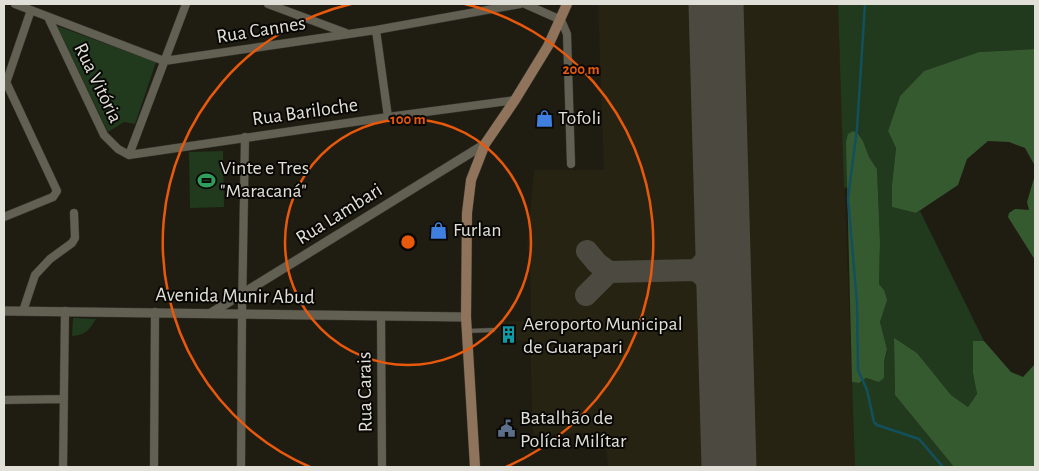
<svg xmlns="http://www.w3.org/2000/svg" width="1039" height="471" font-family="'Alegreya Sans',sans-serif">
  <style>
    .built { fill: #272312 }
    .green { fill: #213a1d }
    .forest { fill: #365a30 }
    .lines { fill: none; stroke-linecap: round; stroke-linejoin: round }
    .stream { stroke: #13505d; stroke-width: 2.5 }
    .taxiway { stroke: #4c4a40; stroke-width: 22 }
    .runway { stroke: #4c4a40; stroke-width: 55 }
    .service-casing { stroke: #383730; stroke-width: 5 }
    .minor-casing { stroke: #383730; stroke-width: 9 }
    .tertiary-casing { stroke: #383730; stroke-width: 10 }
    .secondary-casing { stroke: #383730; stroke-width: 11 }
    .service { stroke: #625f53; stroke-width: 4 }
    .minor { stroke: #625f53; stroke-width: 8 }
    .tertiary { stroke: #625f53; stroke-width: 9 }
    .secondary { stroke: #8f735b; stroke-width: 10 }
    .ring { fill: none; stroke: #e8590c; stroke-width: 2.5 }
    .labels { text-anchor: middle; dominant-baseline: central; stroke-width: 4; stroke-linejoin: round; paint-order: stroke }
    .street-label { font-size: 20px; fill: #e0dfd8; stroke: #080704 }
    .poi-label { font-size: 20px; fill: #e0dfd8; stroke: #080704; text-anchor: start }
    .centre { fill: #e8590c; stroke: #080704; stroke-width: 2.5 }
    .ring-label { font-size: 15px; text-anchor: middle; font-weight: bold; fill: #e8590c; stroke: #080704; stroke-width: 4; stroke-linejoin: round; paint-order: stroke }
  </style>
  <rect width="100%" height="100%" fill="#1f1c12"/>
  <path class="built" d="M598 4H838L855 467H608L604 432 533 435 530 341 501 340 500 321H531L530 250H527L534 170H604Z"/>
  <path class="green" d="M838 4H1035V49L979 52 924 71 900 96 888 131 896 148 892 185V207L916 213 920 211 984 341 974 342 973 373 977 394 968 407 951 395 917 353 894 339 895 395 954 467H855L852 382 859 383 866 378 871 380 884 362 886 355 887 349 880 322 884 290 879 284 880 242 877 169 869 157 863 141 847 166 848 187 844 188Z
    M57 26 156 62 135 124 124 122 108 132Z
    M223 151 224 207 190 208 189 152Z
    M73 318 96 319C89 330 86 335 72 336Z"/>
  <path class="forest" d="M1035 49V166L1025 148 1009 142 988 141 967 159 958 185 916 213 892 207V185L896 148 888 131 900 96 924 71 979 52Z
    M853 131 858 134 863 141 869 157 877 169 880 242 879 284 884 290 887 300 880 322 887 349 884 362V378L879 382 866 378 859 383 852 382 846 142 848 134Z
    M1035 175V260L1008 217 1009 213 1015 209 1029 210 1027 202Z
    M894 338 917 353 951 395 968 407 977 394 973 373V341H984L1011 372 1023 377 1035 364V467H954L895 395Z"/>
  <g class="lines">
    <path class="stream" d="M865 4 857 129 848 198 857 303 858 370 867 390 874 422 877 425 919 439 943 467"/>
    <path class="taxiway" d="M587 251 597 263 609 272
      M696 270C712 256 719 243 722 222
      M586 295 609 272 696 270C714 284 720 294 725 316"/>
    <path class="runway" d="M716 4 729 467"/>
    <defs>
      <path id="service" d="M468 331 493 330"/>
      <path id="minor" d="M15 4 164 61 376 30 520 4
        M268 4 346 33
        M525 4 561 20 567 34 571 164
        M48 17 104 135 118 149 129 155
        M376 30 388 117
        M5 86 31 10
        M129 155 388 117 515 100
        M129 155 186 4
        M4 217 53 197 57 191 6 82
        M23 311 35 275 50 259 72 243 75 238 74 213
        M381 316 382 467
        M4 400 64 399
        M63 467 65 311
        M154 467 155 312
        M241 467 242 313 245 137"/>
      <path id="tertiary" d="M4 311 466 317
        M211 313 485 144"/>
      <path id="secondary" d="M475 467 466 317 467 213 471 180 485 144 515 100 548 46 567 4"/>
    </defs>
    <use href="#service" class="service-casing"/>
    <use href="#minor" class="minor-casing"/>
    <use href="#tertiary" class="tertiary-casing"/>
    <use href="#secondary" class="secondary-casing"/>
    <use href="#service" class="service"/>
    <use href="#minor" class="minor"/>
    <use href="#tertiary" class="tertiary"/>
    <use href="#secondary" class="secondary"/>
  </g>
  <g class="ring">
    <circle cx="408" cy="242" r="123"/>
    <path d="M310 467A245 245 0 0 1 351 4M465 4A245 245 0 0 1 506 467"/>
  </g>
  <defs>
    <symbol id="shop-bare" viewBox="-9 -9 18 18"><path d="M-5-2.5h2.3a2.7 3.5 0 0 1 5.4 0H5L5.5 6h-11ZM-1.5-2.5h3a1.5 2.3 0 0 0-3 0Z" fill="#3f7fe0" stroke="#080704" stroke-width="2.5" paint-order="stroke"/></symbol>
    <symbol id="stadium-bare" viewBox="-9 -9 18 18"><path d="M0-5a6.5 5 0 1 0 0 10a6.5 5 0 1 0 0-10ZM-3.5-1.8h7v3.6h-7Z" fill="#2e9e5b" stroke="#080704" stroke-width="2.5" paint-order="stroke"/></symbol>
    <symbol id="building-bare" viewBox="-9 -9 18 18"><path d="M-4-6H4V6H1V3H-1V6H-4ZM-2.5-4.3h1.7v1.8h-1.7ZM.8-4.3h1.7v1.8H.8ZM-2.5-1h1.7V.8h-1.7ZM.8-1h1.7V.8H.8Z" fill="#0f9aa8" stroke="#080704" stroke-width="2.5" paint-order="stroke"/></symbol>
    <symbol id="civic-bare" viewBox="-9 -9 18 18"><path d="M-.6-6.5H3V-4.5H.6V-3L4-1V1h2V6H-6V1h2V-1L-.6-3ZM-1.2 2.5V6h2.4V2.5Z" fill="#5c6f8a" stroke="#080704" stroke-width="2.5" paint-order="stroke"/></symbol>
  </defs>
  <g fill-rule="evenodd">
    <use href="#shop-bare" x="532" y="106" width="25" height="25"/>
    <use href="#stadium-bare" x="194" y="168" width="25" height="25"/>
    <use href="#shop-bare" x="426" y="218" width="25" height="25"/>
    <use href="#building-bare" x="496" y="322" width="25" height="25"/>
    <use href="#civic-bare" x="494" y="416" width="25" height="25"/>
  </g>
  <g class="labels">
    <g class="street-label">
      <text transform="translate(261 30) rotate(-9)">Rua Cannes</text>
      <text transform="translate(98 83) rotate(64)">Rua Vitória</text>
      <text transform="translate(305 112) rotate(-8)">Rua Bariloche</text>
      <text transform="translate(339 214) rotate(-32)">Rua Lambari</text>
      <text transform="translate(235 296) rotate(1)">Avenida Munir Abud</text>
      <text transform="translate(365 392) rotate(-91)">Rua Carais</text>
    </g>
    <g class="poi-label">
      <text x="558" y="118">Tofoli</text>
      <text x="220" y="168">Vinte e Tres<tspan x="220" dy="23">"Maracaná"</tspan></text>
      <text x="453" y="230">Furlan</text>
      <text x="523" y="324">Aeroporto Municipal<tspan x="523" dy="23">de Guarapari</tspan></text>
      <text x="520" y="418">Batalhão de<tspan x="520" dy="23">Polícia Milítar</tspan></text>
    </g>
  </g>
  <circle cx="408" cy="242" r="8" class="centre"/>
  <g class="ring-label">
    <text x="581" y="74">200 m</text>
    <text x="408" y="124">100 m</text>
  </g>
  <rect width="1039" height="471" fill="none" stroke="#e0dfd8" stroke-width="10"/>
</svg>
